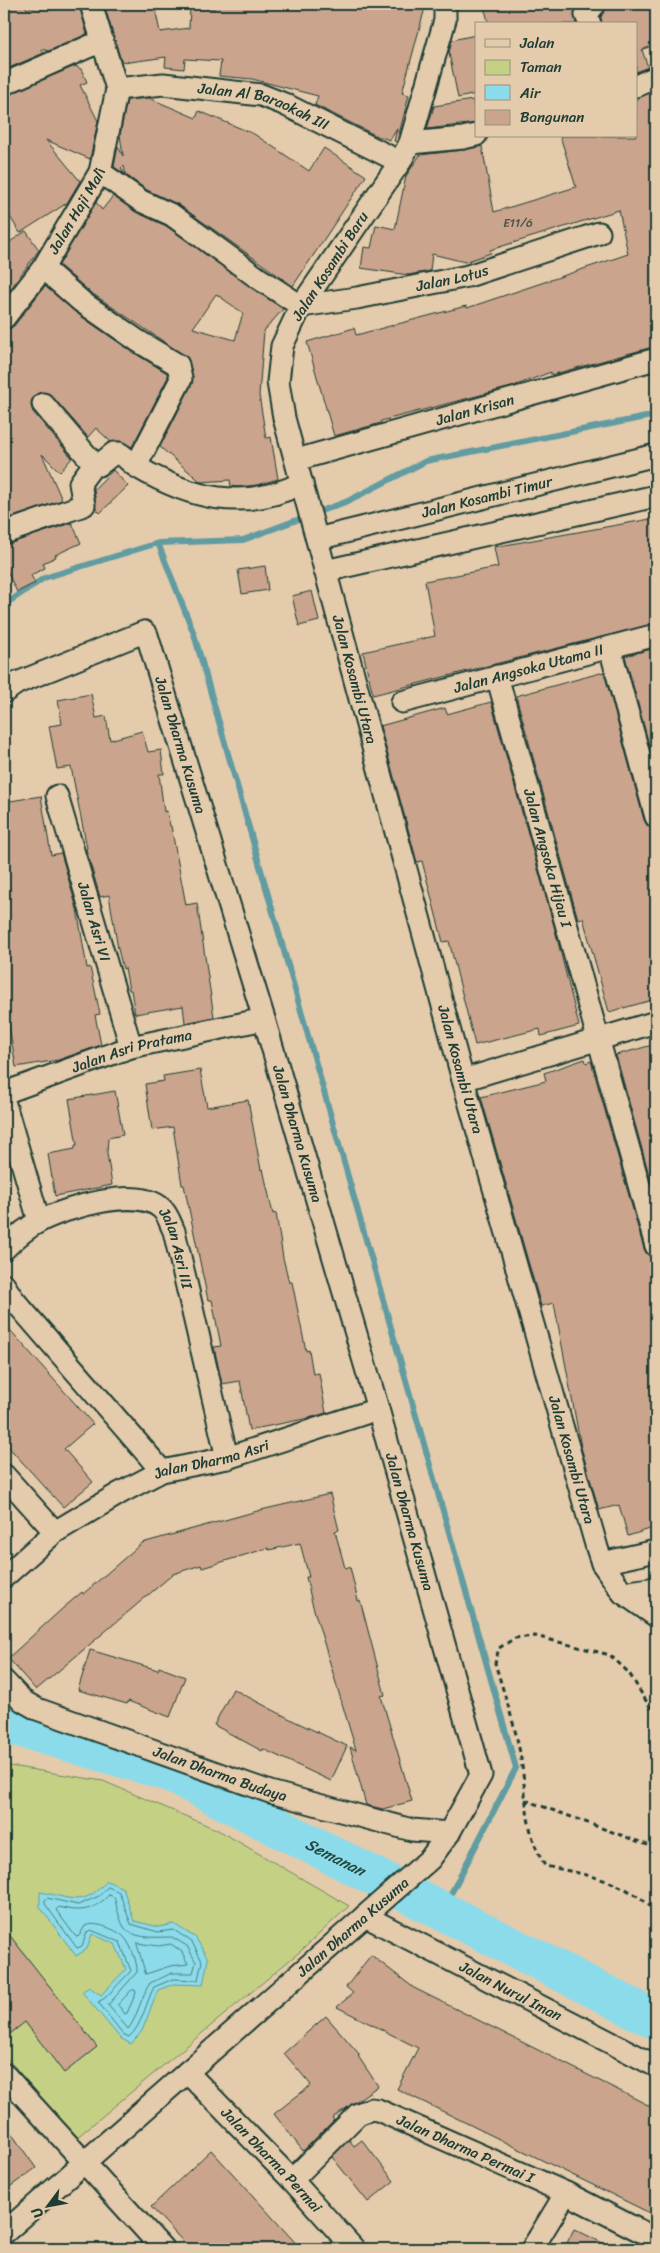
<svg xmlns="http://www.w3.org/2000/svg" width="660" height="2253" font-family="Sriracha,sans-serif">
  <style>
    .green { fill: #c4d185; stroke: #72875c }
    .water { fill: #8cdbea; stroke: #609ca1 }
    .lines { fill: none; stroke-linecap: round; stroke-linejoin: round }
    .shore { stroke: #4b7c7d; stroke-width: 1 }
    .stream { stroke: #609ca1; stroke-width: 6 }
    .river { stroke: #8cdbea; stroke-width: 39 }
    .building { fill: #caa48d; stroke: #1f3d34; fill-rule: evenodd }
    .minor-casing { stroke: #1f3d34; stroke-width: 25 }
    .path { stroke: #1f3d34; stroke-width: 3; stroke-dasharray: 5 4; stroke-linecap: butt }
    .minor { stroke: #e4cbac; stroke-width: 21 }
    .labels { text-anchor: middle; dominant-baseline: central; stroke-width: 4.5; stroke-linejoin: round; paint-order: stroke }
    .number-label { font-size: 12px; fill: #4a574a }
    .street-label { font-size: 15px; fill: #1f3d34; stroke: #e4cbac }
    .water-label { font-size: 16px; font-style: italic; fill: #24453d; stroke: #e4cbac }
  </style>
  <rect width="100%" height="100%" fill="#e4cbac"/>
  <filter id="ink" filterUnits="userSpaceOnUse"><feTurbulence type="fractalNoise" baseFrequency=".02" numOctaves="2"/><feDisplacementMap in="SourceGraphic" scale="10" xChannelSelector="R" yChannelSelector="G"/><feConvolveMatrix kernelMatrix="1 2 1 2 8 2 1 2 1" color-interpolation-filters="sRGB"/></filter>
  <g filter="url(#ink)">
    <path class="green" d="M4 1765 103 1781 218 1830 349 1906 303 1949 75 2139 4 2054Z"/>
    <path class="water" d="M107 1881 123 1888 134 1921 159 1927 174 1924 196 1938 208 1959 203 1985 174 1984 158 1990 142 2031 131 2044 120 2038 82 1992 89 1987 101 1995 126 1969 115 1944 92 1934 87 1949 76 1956 40 1907V1892C72 1897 81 1909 107 1881Z"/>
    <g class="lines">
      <path class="shore" d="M108 1887 119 1892 131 1924 158 1932 174 1930 192 1942 202 1961 198 1980 173 1979 154 1987C146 2002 142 2026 129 2037L123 2034 98 2002 105 1998 131 1971 120 1942 91 1930 87 1932 82 1946 77 1948 45 1904V1900L47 1898 78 1905 99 1896Z
        M109 1895 114 1897C117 1906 119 1919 124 1927 133 1940 160 1937 172 1937L187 1946 196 1962 193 1973H172L150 1983C142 1994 136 2021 128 2029L108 2005 137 1972C138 1963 130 1941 122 1935 114 1929 95 1921 85 1926L79 1936 76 1937 56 1910 59 1907C80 1913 93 1911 109 1895Z
        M137 1943 158 1946 171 1944 182 1952 188 1964 170 1966 146 1974Z
        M132 1990H135L136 1993 127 2013 125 2014 118 2005Z"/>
      <path class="stream" d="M158 543 194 634 516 1768 442 1911
        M4 605 44 578 158 543 243 540 348 501 426 461 656 415"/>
      <path class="river" id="s1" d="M4 1723 169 1772 656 2020"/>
    </g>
    <path class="building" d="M4 4H25L27 9 42 4H79L87 34 49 51 41 49 44 53 4 70Z
      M104 4H154L160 32 189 28 190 8 214 9V4H426L402 93 409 95 398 138 397 142 394 141 397 129 390 140 377 136 315 105 318 96 252 79 219 76 221 61 185 59 184 69 165 67 166 57 130 62 121 61Z
      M494 4H579L574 13 576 24H489L484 7Z
      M607 4H656V44L642 50 648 67 636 72V24H602L601 17Z
      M476 35V94L458 98 449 53 452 40Z
      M75 66 81 69 87 82 80 85 98 121 90 159 46 140 80 181 67 203 20 233 4 207V96Z
      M656 91V346L551 375V372L511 387 381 421V423L334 436 307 342 354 328 356 335 466 306 467 308 628 254 619 210 490 250 491 253 465 262 432 254 430 271 408 275 361 268 364 247 371 248 376 225 395 229 406 176 420 155 464 150 482 146 494 212 576 187 560 136H636V98Z
      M149 98 196 118 199 111 254 134 309 171 324 148 366 176 293 286 179 205 147 190 126 175 124 166 121 168 125 174 114 167 118 146 123 156 120 135 127 100Z
      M473 100 476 123 427 129 434 106Z
      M113 196 136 212 166 226 283 309 264 331 259 395 266 438 271 437 278 479 257 485 238 487 231 486 230 480 201 482 160 447 192 384 193 376 188 358 90 292 59 265 96 202 102 210ZM216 294 243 313 235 340 193 328Z
      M26 231 39 250 4 298V246Z
      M45 286 75 312 131 351 167 373 168 377 132 447 120 441 111 442 96 428 88 437 52 396 41 392 35 395 31 406 33 412 72 458 60 472 42 454 62 500 4 520V330L14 326Z
      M113 470 128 486 100 513 96 509 94 489Z
      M656 518V623L373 695 363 652 435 636 425 581 498 567 494 547Z
      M72 523 81 543 55 555 56 557 43 563 45 568 31 575 35 583 17 592 4 565V545Z
      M265 566 268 590 242 594 238 570Z
      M312 591 319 621 299 626 292 596Z
      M656 648V770L625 656Z
      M604 672 644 820 648 826 656 829V999L609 1012 583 918 578 919 516 696Z
      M91 694 96 718 106 716 110 740 142 731 148 752 161 750 164 774H159L164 812 167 811 170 826H171L186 905 197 903 214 1017 185 1023 183 1006 135 1014 131 990H129L125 968 123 969 118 949 109 895 100 897 86 849 87 848 71 767 57 769 49 726 62 724 58 700Z
      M491 702 554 926 579 1026 541 1036 540 1029 475 1045 449 941 443 942 422 861 417 862 380 726 445 708 447 714Z
      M41 796 51 855 61 853 77 909 87 968 90 967 100 1014 95 1015 101 1045 58 1060 16 1067 9 1026H4V802Z
      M656 1044V1200L616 1055Z
      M585 1059 586 1063 591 1061 644 1249 648 1255 656 1258V1527L628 1536 619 1505 599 1510 581 1447 554 1303 541 1306 481 1097 546 1081 544 1073Z
      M200 1070 207 1107 248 1100 261 1170 263 1169 273 1214 276 1213 283 1258 289 1282H292L306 1351 309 1350 313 1374 319 1373 326 1413 309 1418 249 1430 240 1381 222 1384 214 1347 221 1346 212 1300H208L184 1185H182L173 1127 152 1130 145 1084 164 1081 163 1076Z
      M115 1091 123 1135 108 1138 107 1153 112 1185 55 1196 48 1154 75 1149V1145H77L69 1099Z
      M4 1323 93 1424 64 1449 93 1482 63 1507 4 1442Z
      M330 1494 339 1530 335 1531 345 1568 350 1567 358 1601 360 1600 385 1695 381 1696 412 1801 383 1809 366 1805 350 1747 356 1750 312 1603 306 1577H309L300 1543 269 1550 268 1548 202 1568 201 1565 173 1574 36 1690 8 1658 62 1609 82 1592 83 1594 142 1543 261 1510Z
      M90 1650 158 1670 159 1667 185 1677 170 1717 128 1701 127 1704 78 1690Z
      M233 1689 294 1721 347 1746 331 1781 263 1749 262 1751 214 1725Z
      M4 1928 97 2047 64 2073 25 2022 10 2034 4 2025Z
      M371 1955 414 1988 656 2109V2216L397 2089 418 2048 337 2007 353 1993 346 1987Z
      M326 2016 360 2055 358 2056 378 2086 332 2118 334 2120 303 2151 274 2114 311 2085 284 2053Z
      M4 2123 36 2168 4 2191Z
      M349 2140 354 2146 362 2140 394 2181 368 2202 332 2157Z
      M211 2150 264 2208 301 2249H190L151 2207Z
      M574 2229 615 2249H564Z"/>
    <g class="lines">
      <defs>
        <g id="minor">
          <path id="s2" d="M445 4V20L410 143 400 162 301 306 282 346 278 382 284 418 463 1080 597 1548 602 1563 623 1593 656 1616"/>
          <path d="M590 24 586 15 595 4"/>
          <path d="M4 84 90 46 103 43"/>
          <path d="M636 86 656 77"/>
          <path id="s3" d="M117 89 163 84 261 95 284 104 400 162"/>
          <path d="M410 143 463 138 476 135"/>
          <path id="s4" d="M100 172 141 201 172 215 258 278 301 306 357 298 468 276 599 233"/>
          <path d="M43 268 82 302 138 341 178 365 181 379 136 466"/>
          <path id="s5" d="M4 318 43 268 100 172 117 89 91 4"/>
          <path d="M43 404 94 464 99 465 114 453H119C126 457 131 463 137 467 191 499 244 512 302 483"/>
          <path id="s6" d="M296 460 656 359"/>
          <path d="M4 533 84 505 80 483 94 464"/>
          <path id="s7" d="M317 539 656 455"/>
          <path d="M325 571 656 496"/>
          <path d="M610 648 656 817"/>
          <path id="s8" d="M497 676 656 1246"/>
          <path id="s9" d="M4 692 17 683 144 632 147 635 264 1019 378 1409 481 1775 449 1833 430 1859 4 2233"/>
          <path id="s10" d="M402 702 656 635"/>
          <path id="s11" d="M57 796 131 1047"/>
          <path d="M463 1080 656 1022"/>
          <path id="s12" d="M4 1093 131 1047 264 1019"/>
          <path d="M4 1101 39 1221"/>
          <path id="s13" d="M4 1249C14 1239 28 1227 40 1221 66 1208 137 1186 161 1208 168 1214 170 1223 174 1231L227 1458"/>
          <path d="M4 1285 13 1299 162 1471"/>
          <path d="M4 1475 55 1532"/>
          <path d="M602 1563 656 1551"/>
          <path id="s14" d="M4 1577 55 1532 120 1493 162 1471 227 1458 378 1409"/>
          <path d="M623 1593 656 1588"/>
          <path id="s15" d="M4 1681 23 1701 37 1709 270 1792 412 1830 449 1833"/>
          <path id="s16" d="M365 1916 656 2066"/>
          <path id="s17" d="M187 2072 292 2180 354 2249"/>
          <path d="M4 2074 163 2249"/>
          <path id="s18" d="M292 2180 358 2114 371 2109 378 2110 566 2193 656 2239"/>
          <path d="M532 2249 566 2193"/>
        </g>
      </defs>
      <use href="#minor" class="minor-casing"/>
      <path class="path" d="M656 1717 629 1673 610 1655 535 1636 515 1638 499 1648 495 1663C504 1694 516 1727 521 1759 527 1798 524 1830 545 1866 584 1874 628 1881 656 1912
        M525 1800 656 1848"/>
      <use href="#minor" class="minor"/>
    </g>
  </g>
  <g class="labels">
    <g class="number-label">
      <text x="518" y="223">E11/6</text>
    </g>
    <g class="street-label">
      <text stroke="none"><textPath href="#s3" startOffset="150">Jalan Al Baraokah III</textPath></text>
      <text stroke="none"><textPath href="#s5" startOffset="130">Jalan Haji Mali</textPath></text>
      <text transform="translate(330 266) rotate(-57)">Jalan Kosambi Baru</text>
      <text stroke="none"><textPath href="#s4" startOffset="396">Jalan Lotus</textPath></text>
      <text stroke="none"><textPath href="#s6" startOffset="186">Jalan Krisan</textPath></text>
      <text stroke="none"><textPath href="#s7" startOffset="175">Jalan Kosambi Timur</textPath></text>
      <text stroke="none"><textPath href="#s10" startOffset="131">Jalan Angsoka Utama II</textPath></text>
      <text stroke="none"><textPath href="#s2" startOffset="728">Jalan Kosambi Utara</textPath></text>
      <text stroke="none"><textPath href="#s9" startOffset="272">Jalan Dharma Kusuma</textPath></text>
      <text stroke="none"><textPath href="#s8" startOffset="189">Jalan Angsoka Hijau I</textPath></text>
      <text stroke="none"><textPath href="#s11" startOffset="131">Jalan Asri VI</textPath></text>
      <text stroke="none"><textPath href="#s12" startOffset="135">Jalan Asri Pratama</textPath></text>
      <text stroke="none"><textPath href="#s2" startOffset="1132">Jalan Kosambi Utara</textPath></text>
      <text stroke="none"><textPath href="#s9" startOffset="678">Jalan Dharma Kusuma</textPath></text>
      <text stroke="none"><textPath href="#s13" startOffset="216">Jalan Asri III</textPath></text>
      <text stroke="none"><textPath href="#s2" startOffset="1538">Jalan Kosambi Utara</textPath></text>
      <text stroke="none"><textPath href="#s14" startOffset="242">Jalan Dharma Asri</textPath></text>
      <text stroke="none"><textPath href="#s9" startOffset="1082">Jalan Dharma Kusuma</textPath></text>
      <text stroke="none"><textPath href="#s15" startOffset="238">Jalan Dharma Budaya</textPath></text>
      <text transform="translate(353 1927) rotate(-41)">Jalan Dharma Kusuma</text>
      <text stroke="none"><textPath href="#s16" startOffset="164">Jalan Nurul Iman</textPath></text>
      <text stroke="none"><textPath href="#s18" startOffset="210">Jalan Dharma Permai I</textPath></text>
      <text stroke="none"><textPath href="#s17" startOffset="122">Jalan Dharma Permai</textPath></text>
    </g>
    <g class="water-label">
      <text stroke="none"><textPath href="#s1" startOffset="359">Semanan</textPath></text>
    </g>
  </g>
  <rect width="660" height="2253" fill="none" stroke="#e4cbac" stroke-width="20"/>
  <rect x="10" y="10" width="640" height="2233" fill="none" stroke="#1f3d34" stroke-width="2" filter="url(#ink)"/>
  <rect x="475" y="22" width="162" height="115" fill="#e4cbac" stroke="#95927c"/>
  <rect x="485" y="39" width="25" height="8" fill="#e4cbac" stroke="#95927c"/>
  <text x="520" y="48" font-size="15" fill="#1f3d34">Jalan</text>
  <rect x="485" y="60" width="25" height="15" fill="#c4d185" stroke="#95927c"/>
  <text x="520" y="72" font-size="15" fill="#1f3d34">Taman</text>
  <rect x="485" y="85" width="25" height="15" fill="#8cdbea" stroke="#95927c"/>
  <text x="520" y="98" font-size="15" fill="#1f3d34">Air</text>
  <rect x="485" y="110" width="25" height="15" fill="#caa48d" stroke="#95927c"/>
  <text x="520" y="122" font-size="15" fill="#1f3d34">Bangunan</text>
  <g transform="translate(48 2206) rotate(238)" stroke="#e4cbac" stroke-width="4" paint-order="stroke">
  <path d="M0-4L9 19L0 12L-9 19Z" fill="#1f3d34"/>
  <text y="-8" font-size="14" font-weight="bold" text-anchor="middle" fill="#1f3d34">U</text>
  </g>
</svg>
